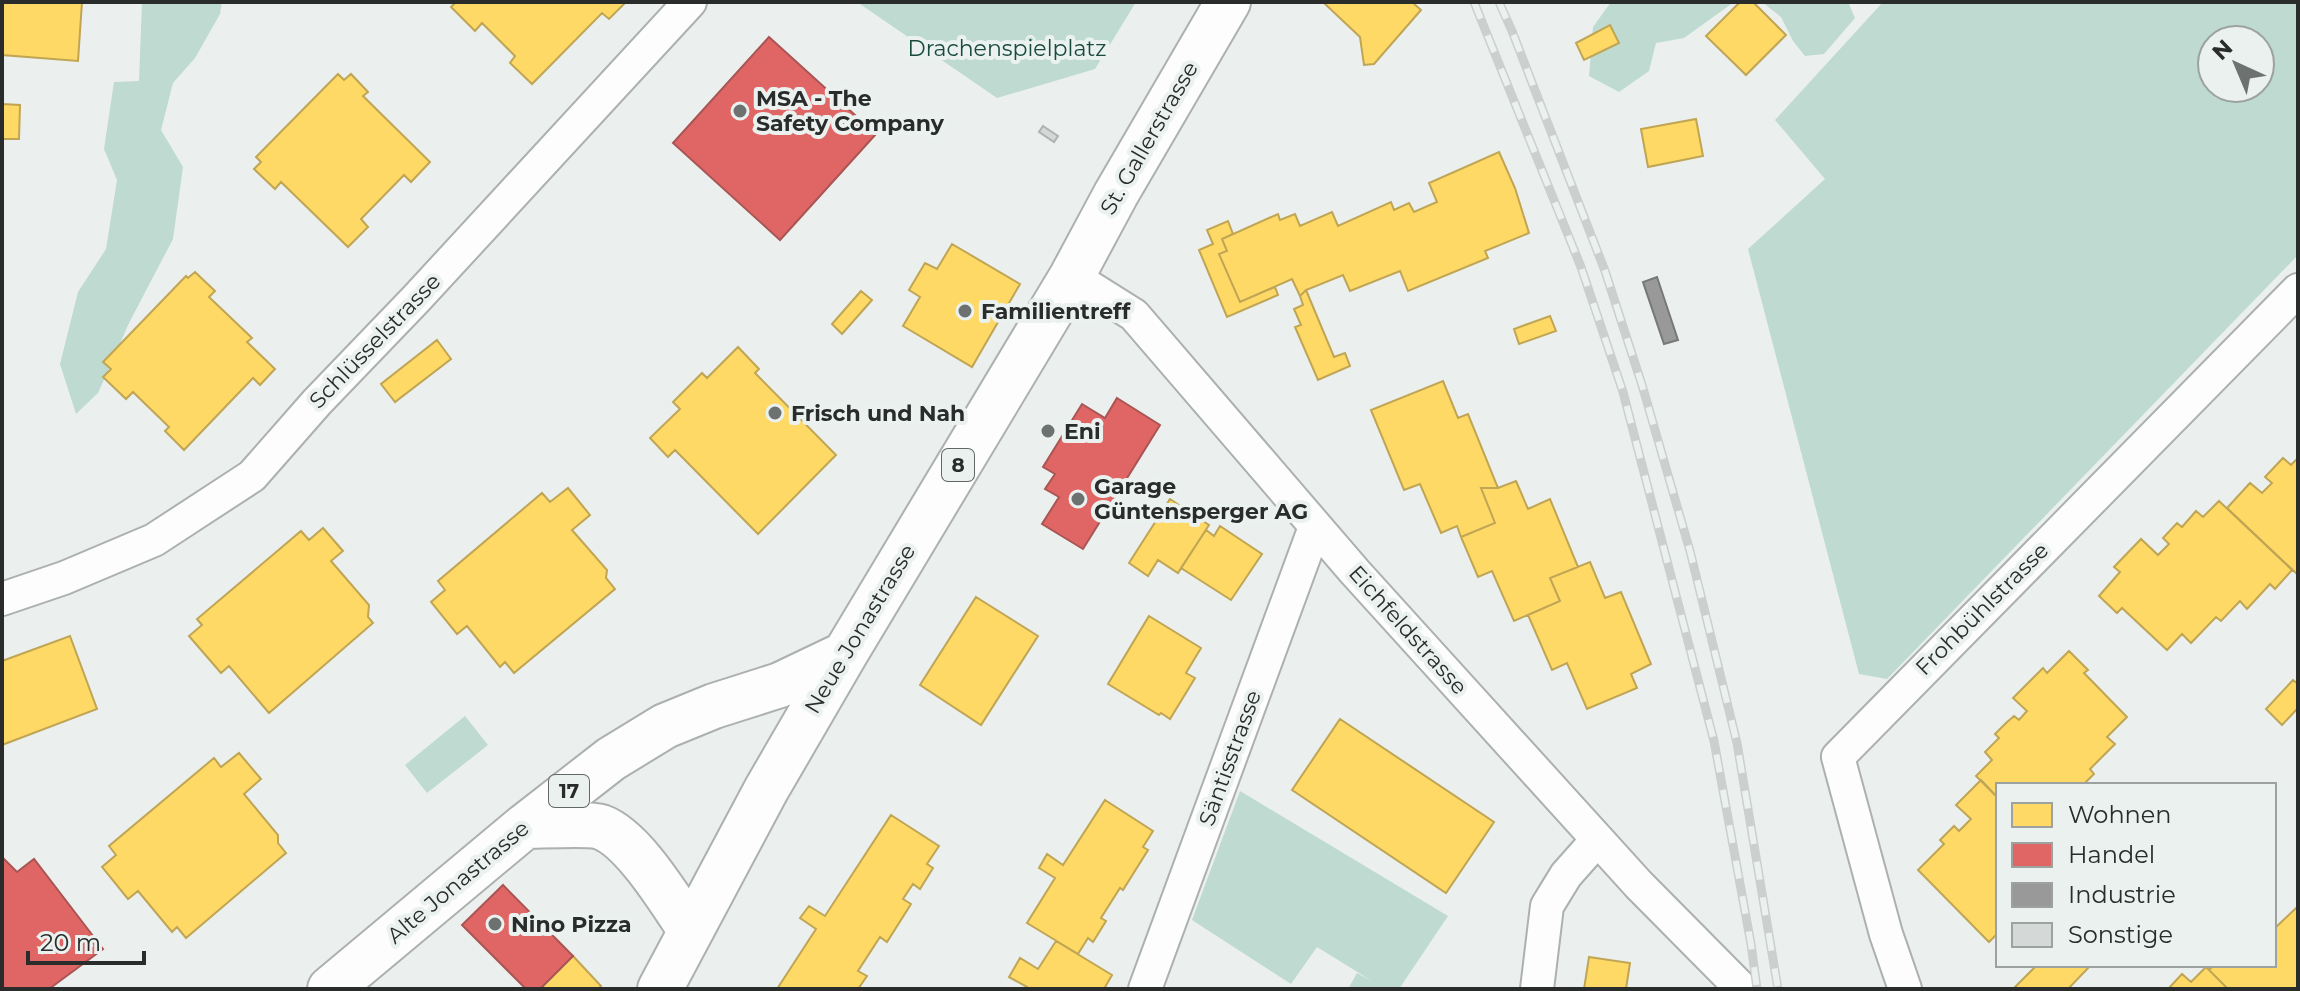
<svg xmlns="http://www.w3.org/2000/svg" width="2300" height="991" font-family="Montserrat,sans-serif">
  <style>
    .green { fill: #bedad1; fill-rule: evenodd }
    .homes { fill: #ffd966; stroke: #bfa554; stroke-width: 2 }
    .shops { fill: #e06666; stroke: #a95554; stroke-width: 2 }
    .industry { fill: #999; stroke: #777878; stroke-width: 2 }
    .building { fill: #d4d8d7; stroke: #afb2b1; stroke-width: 2 }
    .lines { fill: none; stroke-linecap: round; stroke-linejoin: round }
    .minor-casing { stroke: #acb0ae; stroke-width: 36 }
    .primary-casing { stroke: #acb0ae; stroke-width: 48 }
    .minor { stroke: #fcfdfc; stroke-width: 32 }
    .primary { stroke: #fcfdfc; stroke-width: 44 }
    .rail-casing { stroke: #cdcece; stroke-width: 9 }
    .rail { stroke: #eaf1ef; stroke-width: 6; stroke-dasharray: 18; stroke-linecap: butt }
    .poi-dot { fill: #6d716f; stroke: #eaf1ef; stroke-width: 3 }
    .labels { text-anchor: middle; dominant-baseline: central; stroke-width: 8; stroke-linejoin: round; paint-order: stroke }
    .shield { fill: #eaf1ef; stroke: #636766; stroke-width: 2 }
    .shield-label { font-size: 20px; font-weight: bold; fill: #292c2b }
    .park-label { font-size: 22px; fill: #194a3e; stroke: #eaf1ef }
    .poi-label { font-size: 22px; font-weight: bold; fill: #292c2b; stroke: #eaf1ef; text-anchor: start }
    .street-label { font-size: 22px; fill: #292c2b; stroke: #eaf1ef }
  </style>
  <rect width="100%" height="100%" fill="#ebf0ee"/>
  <path class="green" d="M142 2H222L220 14 195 58 173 83 161 130 183 167 173 239 129 323 98 393 76 414 60 364 78 292 106 249 117 180 104 149 114 82 139 81Z
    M857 2H1136L1095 69 997 98Z
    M1611 2H1734L1684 38 1656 43 1649 71 1619 92 1589 76 1593 27Z
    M1762 2H1848L1855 18 1824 54 1805 56 1793 41 1781 17Z
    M1883 2H2298V255L1887 679 1859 674 1748 249 1825 179 1775 120ZM2260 40V88H2212V40Z
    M465 716 488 745 427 793 405 765Z
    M1240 791 1448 916 1399 989H1348L1357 973 1372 981 1317 947 1291 984 1192 920Z"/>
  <path class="homes" d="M2 2H82L78 61 2 55Z
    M456 2H626L609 19 602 13 532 84 510 63 515 56 482 23 475 31 451 7Z
    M1326 2H1412L1421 10 1374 64 1364 65 1360 37 1324 3Z
    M1740 2H1753L1786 35 1746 75 1706 36Z
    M1610 25 1619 43 1584 60 1576 43Z
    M338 74 344 80 351 74 368 92 363 96 430 162 411 182 404 175 361 219 368 227 348 247 281 182 275 189 254 169 261 162 256 157Z
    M2 104 20 105 19 139H2Z
    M1696 119 1703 156 1648 167 1641 129Z
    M1499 152 1515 188 1529 233 1485 251 1488 258 1408 291 1400 271 1350 291 1343 275 1306 290 1300 296 1292 279 1240 302 1219 254 1227 251 1222 239 1278 214 1280 220 1295 214 1300 226 1332 212 1338 226 1391 202 1394 210 1409 203 1414 212 1437 202 1429 183Z
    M1228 221 1233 234 1222 239 1227 251 1219 254 1240 302 1275 287 1278 295 1227 317 1199 250 1213 244 1207 230Z
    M952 244 1020 284 972 367 903 326 920 297 909 290 925 263 937 269Z
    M195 272 215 291 209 297 252 338 247 342 275 369 260 385 253 378 184 450 165 431 169 427 133 392 126 399 103 377 111 369 103 362 186 276 188 278Z
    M1306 290 1334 357 1345 353 1350 366 1318 380 1295 327 1301 325 1294 309 1303 305 1300 296Z
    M861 291 872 300 842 334 832 324Z
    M1550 316 1556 331 1519 344 1514 329Z
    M437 340 451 359 395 402 381 384Z
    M738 347 759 369 755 373 836 455 758 534 675 450 668 457 650 438 680 409 673 402 702 373 707 378Z
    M1443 381 1458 418 1468 414 1498 488H1481L1495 523 1461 537 1457 526 1441 533 1420 484 1404 490 1371 410Z
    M2283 458 2291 465 2298 458V575L2227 508 2250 483 2262 493 2272 483 2265 477Z
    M1516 481 1528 509 1550 499 1578 567 1550 578 1560 601 1514 621 1492 571 1478 577 1461 537 1495 523 1481 488H1498Z
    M568 488 590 515 572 530 607 570 606 578 615 589 514 673 505 662 500 667 467 626 457 634 431 602 445 590 438 581 542 493 550 502Z
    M1170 499 1209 525 1178 573 1158 560 1148 576 1129 563Z
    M2219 501 2292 570 2275 589 2270 584 2247 609 2240 601 2221 621 2216 617 2191 643 2182 634 2167 650 2122 608 2117 613 2099 596 2120 572 2114 567 2141 539 2158 555 2169 544 2163 538 2177 523 2182 527 2196 511 2203 517Z
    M1220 526 1262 554 1231 600 1181 568 1206 530 1214 536Z
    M323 528 343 551 331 561 369 605 368 617 373 623 269 713 229 666 221 673 189 636 202 625 197 619 301 531 309 540Z
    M1590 562 1605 598 1621 592 1651 664 1631 674 1637 688 1587 709 1567 663 1552 670 1528 615 1560 601 1550 578Z
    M976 597 1038 636 981 725 920 685Z
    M1149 616 1201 648 1186 673 1195 678 1170 719 1161 713 1159 715 1108 684Z
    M70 636 97 709 2 745V661Z
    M2069 651 2088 670 2084 673 2127 717 2107 737 2115 744 2090 769 2094 774 2083 785H1998V798L1976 776 1992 760 1985 752 1999 738 1995 734 2006 723 2014 716 2019 720 2027 711 2013 698 2043 668 2047 673Z
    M2293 680 2298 684V708L2282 725 2266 709Z
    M1340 719 1494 822 1446 893 1292 790Z
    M239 753 261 779 244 794 278 835V843L286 853 186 938 177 927 172 932 138 891 128 899 102 867 116 855 109 846 214 758 221 767Z
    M1981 780 1998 798V933L1989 942 1918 870 1944 844 1940 840 1954 826 1959 831 1971 819 1956 805Z
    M1105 800 1153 831 1143 847 1148 850 1123 890 1120 888 1101 918 1106 921 1093 942 1088 938 1078 954 1027 923 1055 878 1039 868 1047 854 1063 865Z
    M891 815 939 846 927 864 933 868 920 889 913 884 903 899 911 904 887 942 880 937 858 971 867 976 858 989H777L816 929 800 918 809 906 825 916Z
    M2297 907 2298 989H2228L2209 970 2214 965H2274V929Z
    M1056 941 1112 975 1104 989H1026L1027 987 1009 977 1020 958 1038 969Z
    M573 956 601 986 598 989H540Z
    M1589 957 1630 963 1626 989H1584Z
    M2037 965H2091L2068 989H2013Z
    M2206 967 2228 989H2168L2182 974 2191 982Z"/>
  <path class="shops" d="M769 37 876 134 780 240 673 143Z
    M1117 398 1160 425 1083 549 1042 524 1059 497 1045 489 1055 474 1043 467 1082 404 1105 418Z
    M2 857 17 872 34 859 103 949 49 989H2Z
    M503 885 573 956 540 989H526L462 925Z"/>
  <path class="industry" d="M1657 277 1678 340 1664 344 1643 282Z"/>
  <path class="building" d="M1043 126 1058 136 1054 142 1039 132Z"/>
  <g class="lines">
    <defs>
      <path id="minor" d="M1072 276 1134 315 1355 572 1639 885 1742 989
        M2 599 64 578 154 540 252 476 317 402 416 299 690 2
        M1145 989 1315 527
        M1537 989 1547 906 1566 875 1597 840
        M1905 989 1886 934 1838 757 2298 290"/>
      <path id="primary" d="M525 826C541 826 588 823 601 827 634 839 671 902 691 931
        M330 989 525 826 611 759 665 726 714 706 780 685 845 654
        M660 989 766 790 845 654 1072 276 1116 194 1228 2"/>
    </defs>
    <use href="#minor" class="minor-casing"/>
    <use href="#primary" class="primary-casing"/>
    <use href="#minor" class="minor"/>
    <use href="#primary" class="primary"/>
    <defs>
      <path id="rail" d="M1474 2 1581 267 1623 392 1714 741 1751 944 1757 989
        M1499 2 1512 31 1605 271 1642 385 1690 551 1737 743 1778 989"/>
    </defs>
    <use href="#rail" class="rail-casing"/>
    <use href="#rail" class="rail"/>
  </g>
  <g class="poi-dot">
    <circle cx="740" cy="111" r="8"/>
    <circle cx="965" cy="311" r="8"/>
    <circle cx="775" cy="413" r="8"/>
    <circle cx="1048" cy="431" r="8"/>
    <circle cx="1078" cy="499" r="8"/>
    <circle cx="495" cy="924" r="8"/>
  </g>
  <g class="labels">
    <g class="shield">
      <rect x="942" y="449" width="32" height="32" rx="6"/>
      <rect x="549" y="775" width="40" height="32" rx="6"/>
    </g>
    <g class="shield-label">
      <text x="958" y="465">8</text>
      <text x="569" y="791">17</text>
    </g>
    <g class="park-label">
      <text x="1007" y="48">Drachenspielplatz</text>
    </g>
    <g class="poi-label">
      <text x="756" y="98">MSA - The<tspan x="756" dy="25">Safety Company</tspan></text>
      <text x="981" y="311">Familientreff</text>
      <text x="791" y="413">Frisch und Nah</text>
      <text x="1064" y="431">Eni</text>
      <text x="1094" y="486">Garage<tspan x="1094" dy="25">Güntensperger AG</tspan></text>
      <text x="511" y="924">Nino Pizza</text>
    </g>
    <g class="street-label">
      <text transform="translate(1149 138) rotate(-60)">St. Gallerstrasse</text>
      <text transform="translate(375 341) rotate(-46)">Schlüsselstrasse</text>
      <text transform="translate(1982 609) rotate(-45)">Frohbühlstrasse</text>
      <text transform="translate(860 629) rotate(-59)">Neue Jonastrasse</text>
      <text transform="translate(1408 630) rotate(48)">Eichfeldstrasse</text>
      <text transform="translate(1230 758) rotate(-70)">Säntisstrasse</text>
      <text transform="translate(458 882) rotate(-40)">Alte Jonastrasse</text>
    </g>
  </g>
  <rect width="2300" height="991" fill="none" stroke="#292c2b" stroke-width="8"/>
  <rect x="1996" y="783" width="280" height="184" fill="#eaf1ef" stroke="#9da2a1" stroke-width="2"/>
  <rect x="2012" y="803" width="40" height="24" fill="#ffd966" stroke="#9da2a1" stroke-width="2"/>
  <text x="2068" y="823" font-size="24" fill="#292c2b">Wohnen</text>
  <rect x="2012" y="843" width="40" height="24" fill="#e06666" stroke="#9da2a1" stroke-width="2"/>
  <text x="2068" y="863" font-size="24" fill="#292c2b">Handel</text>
  <rect x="2012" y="883" width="40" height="24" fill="#999999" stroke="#9da2a1" stroke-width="2"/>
  <text x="2068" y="903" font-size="24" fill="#292c2b">Industrie</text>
  <rect x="2012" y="923" width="40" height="24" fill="#d4d8d7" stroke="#9da2a1" stroke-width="2"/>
  <text x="2068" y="943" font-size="24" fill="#292c2b">Sonstige</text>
  <g transform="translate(2236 64) rotate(316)"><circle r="38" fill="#eaf1ef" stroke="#9da2a1" stroke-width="2"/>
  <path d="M0-6L14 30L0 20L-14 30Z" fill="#6d716f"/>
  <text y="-12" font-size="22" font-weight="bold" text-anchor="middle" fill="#292c2b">N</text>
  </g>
  <path d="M28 951v12h116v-12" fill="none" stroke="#292c2b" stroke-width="4"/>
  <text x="40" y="951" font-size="24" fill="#292c2b" stroke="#eaf1ef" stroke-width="6" paint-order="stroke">20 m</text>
</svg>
